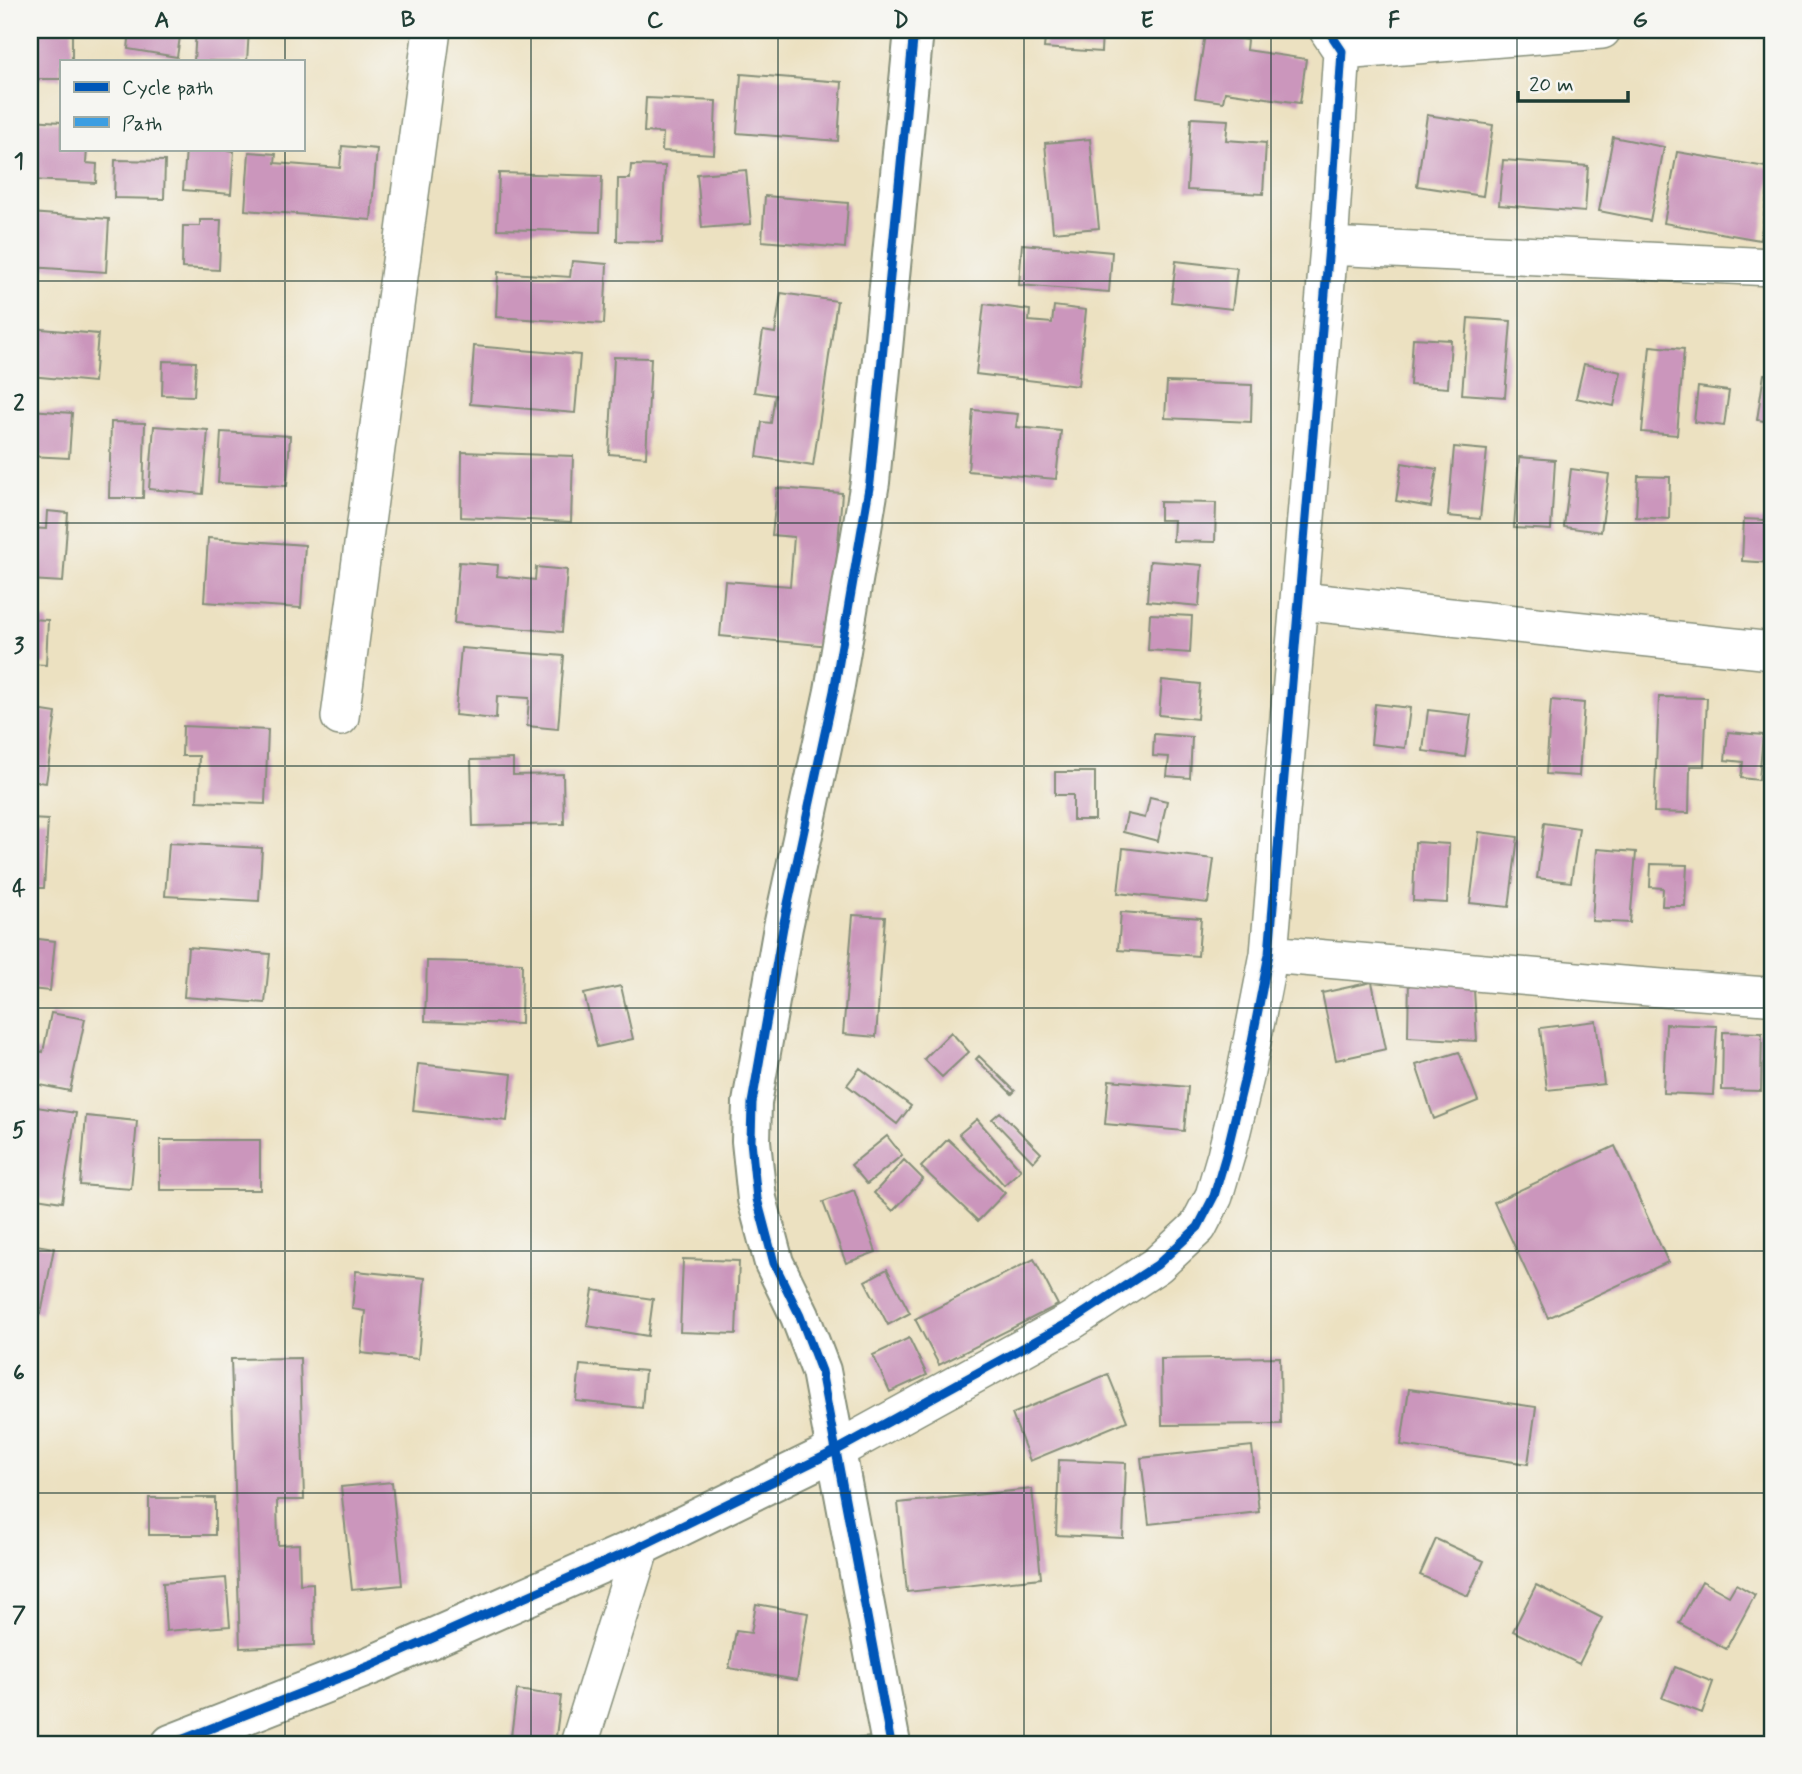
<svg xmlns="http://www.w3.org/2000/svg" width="1802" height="1774" font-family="Mynerve,sans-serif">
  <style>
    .building { fill: #cb96bc }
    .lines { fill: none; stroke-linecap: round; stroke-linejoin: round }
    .minor-casing { stroke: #868f7a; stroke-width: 40 }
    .tertiary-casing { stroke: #868f7a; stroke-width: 42 }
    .minor { stroke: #fff; stroke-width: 37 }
    .tertiary { stroke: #fff; stroke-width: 38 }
    .quiet { stroke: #3c9ee2; stroke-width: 7; stroke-dasharray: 14 7; stroke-linecap: butt }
    .cycleway-casing { stroke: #f6f6f2; stroke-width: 13 }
    .cycleway { stroke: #0057b8; stroke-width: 9 }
    .grid { fill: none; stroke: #1f3d34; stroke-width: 2; stroke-opacity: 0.55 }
    .neatline { fill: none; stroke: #1f3d34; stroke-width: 2.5 }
    .grid-label { font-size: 23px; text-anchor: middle; font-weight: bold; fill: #1f3d34 }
  </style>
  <rect width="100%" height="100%" fill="#f6f6f2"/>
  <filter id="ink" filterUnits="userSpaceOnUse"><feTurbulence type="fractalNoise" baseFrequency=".0143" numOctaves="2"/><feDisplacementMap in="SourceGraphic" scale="14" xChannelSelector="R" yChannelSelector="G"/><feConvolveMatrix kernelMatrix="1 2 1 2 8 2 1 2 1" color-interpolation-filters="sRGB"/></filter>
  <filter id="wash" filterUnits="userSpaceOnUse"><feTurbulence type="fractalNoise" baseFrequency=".00686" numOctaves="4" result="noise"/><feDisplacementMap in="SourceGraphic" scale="28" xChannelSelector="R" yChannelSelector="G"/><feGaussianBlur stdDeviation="1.57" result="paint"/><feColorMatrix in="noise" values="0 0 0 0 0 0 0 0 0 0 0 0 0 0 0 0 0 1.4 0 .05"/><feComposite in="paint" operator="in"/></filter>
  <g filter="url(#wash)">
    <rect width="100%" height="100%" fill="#ece1c1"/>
    <g id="blocks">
      <path class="building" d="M30 30H72V61H61V79H30Z
        M130 30H181L177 57 128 49Z
        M196 30H249L247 61H194Z
        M1046 30H1102L1101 52 1044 48Z
        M1205 34 1247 40 1246 50 1306 59 1300 103 1225 92 1223 102 1195 98Z
        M741 74 842 82 838 141 737 133Z
        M646 98 716 101 714 154 662 151 663 133 644 132Z
        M1427 115 1493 125 1483 196 1417 186Z
        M1191 118 1228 120 1226 140 1266 143 1263 194 1187 190Z
        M30 120 61 122V149H87L86 163 97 164 96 183 30 180Z
        M1613 137 1664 147 1650 221 1599 211Z
        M1090 139 1099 228 1053 232 1045 143Z
        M342 146 377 149 371 220 245 210 249 152 276 154 275 163 340 168Z
        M186 149H222L234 151 231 194 183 190Z
        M1677 152 1772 168 1760 240 1664 223Z
        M115 160 165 161 164 199 114 198Z
        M1503 160 1588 166 1585 212 1499 205Z
        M631 165 665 166 662 242 617 241 618 179H630Z
        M746 170 751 224 702 228 697 174Z
        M499 173 602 176 600 232 497 229Z
        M765 196 848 203 845 248 762 241Z
        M30 213 109 219 106 272 30 267Z
        M200 220H221L219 270 182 268 183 226H200Z
        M1022 244 1112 252 1109 292 1019 285Z
        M572 261 607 264 604 324 496 317 498 272 570 277Z
        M1176 261 1237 268 1232 309 1171 302Z
        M781 293 837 301 813 466 757 457 762 422 771 423 775 395 754 392 763 331 775 333Z
        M984 304 1030 310 1029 321 1052 323 1054 306 1086 310 1078 386 976 374Z
        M1468 318 1511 321 1505 397 1462 394Z
        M30 328 98 334 94 382 30 376Z
        M1413 338 1451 340 1448 388 1410 385Z
        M474 346 580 355 575 413 470 404Z
        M1650 346 1684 349 1677 435 1642 432Z
        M614 357 651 358 646 457 609 454Z
        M163 361 196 362 194 396 162 395Z
        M1584 364 1621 372 1614 406 1576 398Z
        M1764 374 1772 375V422L1757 420Z
        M1167 382 1252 385 1251 422 1165 418Z
        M1698 387 1729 391 1724 426 1694 422Z
        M30 410 72 413 69 458 30 456Z
        M973 410 1018 414 1016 427 1061 431 1056 479 968 471Z
        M111 422 145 423 143 498H109Z
        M154 426 208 430 203 494 149 489Z
        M221 432 290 436 287 486 218 483Z
        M1454 447 1487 450 1480 519 1448 516Z
        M462 452 573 456 571 522 461 517Z
        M1519 457 1555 460 1551 530 1514 528Z
        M1402 463 1437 469 1431 507 1396 501Z
        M1571 469 1609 474 1601 532 1564 527Z
        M1638 476 1670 477 1669 519 1636 517Z
        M777 488 842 493 830 646 720 636 725 581 790 586 794 537 772 535Z
        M1160 502 1216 503 1215 542 1173 541 1174 520H1160Z
        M1766 502H1772V563L1742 561 1744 519 1765 520Z
        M47 511 68 513 63 582 30 580V528L46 529Z
        M208 538 305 545 301 608 204 602Z
        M1150 561 1202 565 1199 606 1147 601Z
        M459 562 498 565 497 576 535 580 536 567 567 570 562 632 454 623Z
        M1150 614 1192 616 1190 653 1148 650Z
        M30 619 48 620 46 665 30 664Z
        M461 648 564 656 558 729 527 726 529 698 497 696 496 719 455 715Z
        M1162 680 1200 684 1197 719 1159 715Z
        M1659 697 1707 698 1704 766H1690L1689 813 1654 812Z
        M1551 700 1584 703 1579 776 1546 774Z
        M1375 704 1410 708 1405 748 1371 744Z
        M30 709 56 713 46 783 30 781Z
        M1428 710 1471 715 1465 757 1423 751Z
        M183 726 268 730 265 804 197 801 199 756H182Z
        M1728 732 1763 735 1759 780 1741 778 1743 762 1725 760Z
        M1154 734 1192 737 1190 778 1167 776 1169 757 1153 756Z
        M513 759V775L563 774 564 824 473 826 471 760Z
        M1055 772H1095V820H1073V795H1055Z
        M1150 797 1167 801 1158 841 1123 832 1127 814 1145 818Z
        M30 819 48 820 44 888H30Z
        M1544 823 1579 828 1571 882 1537 878Z
        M1479 832 1518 837 1509 907 1470 903Z
        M1415 842 1449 844 1447 903 1413 901Z
        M169 843 262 848 259 901 165 896Z
        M1123 848 1214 859 1208 903 1118 893Z
        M1597 849 1636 852 1630 923 1592 921Z
        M1651 864 1687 865 1685 906H1662L1663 888 1650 887Z
        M1121 912 1201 918 1198 956 1118 950Z
        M853 915 885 917 876 1037 843 1034Z
        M30 938 55 941 50 991 30 989Z
        M188 947 270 954 265 1003 184 997Z
        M427 961 522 963 521 1024 425 1021Z
        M1473 972 1477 1041 1408 1037 1409 976Z
        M1372 982 1386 1049 1336 1060 1322 993Z
        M621 986 633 1039 597 1047 584 994Z
        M51 1013 85 1019 70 1091 30 1083 32 1050 43 1052Z
        M1596 1021 1604 1084 1547 1090 1540 1028Z
        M1666 1024 1717 1026 1713 1095 1663 1093Z
        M951 1032 969 1052 942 1077 924 1059Z
        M1723 1032 1762 1033 1761 1091 1722 1090Z
        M1459 1052 1478 1101 1434 1119 1416 1065Z
        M979 1056 1015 1091 1012 1094 976 1059Z
        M418 1064 512 1074 507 1121 413 1111Z
        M860 1068 911 1106 897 1124 847 1085Z
        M1109 1080 1188 1087 1184 1131 1105 1124Z
        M30 1106 76 1113 62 1202 30 1197Z
        M1000 1112 1041 1153 1033 1162 992 1119Z
        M86 1116 137 1121 131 1189 80 1185Z
        M977 1119 1021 1170 1004 1185 959 1134Z
        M887 1136 902 1155 867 1184 851 1165Z
        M948 1139 1005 1193 978 1221 921 1167Z
        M160 1140H260V1190H160Z
        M1615 1146 1668 1262 1548 1318 1494 1202Z
        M904 1160 923 1179 893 1211 874 1193Z
        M854 1190 876 1252 846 1263 823 1202Z
        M30 1244 54 1248 41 1314 30 1311Z
        M683 1259 739 1261 736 1334 680 1332Z
        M1034 1259 1058 1305 939 1365 915 1319Z
        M887 1269 910 1313 888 1325 865 1281Z
        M356 1271 425 1278 418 1359 361 1353 365 1311 352 1309Z
        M593 1290 653 1299 648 1336 587 1326Z
        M909 1338 927 1375 890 1392 873 1355Z
        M1280 1357 1281 1424 1162 1425 1161 1359Z
        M300 1358 304 1500H277L278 1545 299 1544 300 1584 313 1583 314 1645 240 1648 231 1359Z
        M580 1365 645 1371 642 1408 576 1401Z
        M1108 1374 1127 1421 1030 1461 1012 1414Z
        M1409 1389 1536 1407 1528 1464 1401 1445Z
        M1252 1446 1259 1512 1149 1524 1141 1458Z
        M1059 1460 1126 1463 1123 1538 1056 1535Z
        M392 1482 402 1585 352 1590 341 1487Z
        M1032 1489 1041 1578 907 1592 898 1503Z
        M149 1498H215V1535H149Z
        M1436 1539 1484 1561 1468 1596 1420 1575Z
        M226 1578 230 1626 166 1631 163 1583Z
        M1702 1581 1729 1596 1736 1584 1755 1595 1726 1649 1679 1623Z
        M1536 1585 1602 1618 1579 1664 1513 1631Z
        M756 1604 808 1613 797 1680 729 1668 736 1631 751 1633Z
        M1675 1667 1713 1682 1702 1713 1662 1698Z
        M517 1690 561 1696 555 1744H510Z
        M871 1737 872 1744H821V1742Z"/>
    </g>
  </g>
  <g filter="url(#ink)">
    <use href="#blocks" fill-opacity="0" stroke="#868f7a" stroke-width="2"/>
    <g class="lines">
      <defs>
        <path id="minor" d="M1342 51 1602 30
          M1329 246 1772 267
          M1300 601 1772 651
          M340 717 432 30
          M1269 954 1622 985 1766 996
          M837 1450 1070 1322 1157 1265 1198 1227 1214 1196 1226 1155 1245 1077 1269 954 1329 246 1342 51 1328 30
          M579 1744 641 1546"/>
        <path id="tertiary" d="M171 1744 372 1665 641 1546 837 1450
          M891 1744 821 1371 800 1316 774 1263 757 1199 751 1141 752 1103 783 927 834 691 870 482 914 30"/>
      </defs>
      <use href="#minor" class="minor-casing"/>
      <use href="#tertiary" class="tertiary-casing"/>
      <use href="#minor" class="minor"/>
      <use href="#tertiary" class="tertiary"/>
      <path class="quiet" d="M1766 996 1772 994"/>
      <defs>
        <path id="cycleway" d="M171 1744 372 1665 641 1546 837 1450 1070 1322 1157 1265 1198 1227 1214 1196 1226 1155 1245 1077 1269 954 1329 246 1342 51 1328 30
          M891 1744 821 1371 800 1316 774 1263 757 1199 751 1141 752 1103 783 927 834 691 870 482 914 30"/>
      </defs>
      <use href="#cycleway" class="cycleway-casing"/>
      <use href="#cycleway" class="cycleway"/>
    </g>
  </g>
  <path class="grid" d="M285 30V61M531 30V1744M778 30V1744M1024 30V1744M1271 30V1744M1517 30V1744M285 149V1744M30 281H1772M30 523H1772M30 766H1772M30 1008H1772M30 1251H1772M30 1493H1772"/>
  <rect width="1802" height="1774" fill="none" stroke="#f6f6f2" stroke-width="77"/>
  <rect x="60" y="60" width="245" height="91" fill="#f6f6f2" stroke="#a0aca6" stroke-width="2"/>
  <rect x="74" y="82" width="35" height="10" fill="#0057b8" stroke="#a0aca6" stroke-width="2"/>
  <text x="122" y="94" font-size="21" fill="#1f3d34">Cycle path</text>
  <rect x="74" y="117" width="35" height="10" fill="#3c9ee2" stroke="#a0aca6" stroke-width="2"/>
  <text x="122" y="130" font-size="21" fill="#1f3d34">Path</text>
  <path d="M1518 91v10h110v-10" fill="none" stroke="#1f3d34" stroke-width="3.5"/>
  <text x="1529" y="91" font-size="21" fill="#1f3d34" stroke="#f6f6f2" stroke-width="5" paint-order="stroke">20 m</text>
  <rect x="38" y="38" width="1726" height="1698" class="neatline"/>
  <g class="grid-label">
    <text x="162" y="27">A</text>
    <text x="408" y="27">B</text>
    <text x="655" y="27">C</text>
    <text x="901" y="27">D</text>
    <text x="1147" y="27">E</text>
    <text x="1394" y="27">F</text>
    <text x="1640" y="27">G</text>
    <text x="19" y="168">1</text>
    <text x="19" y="410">2</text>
    <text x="19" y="653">3</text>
    <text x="19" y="895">4</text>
    <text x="19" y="1137">5</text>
    <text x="19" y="1380">6</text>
    <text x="19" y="1622">7</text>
  </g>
</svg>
